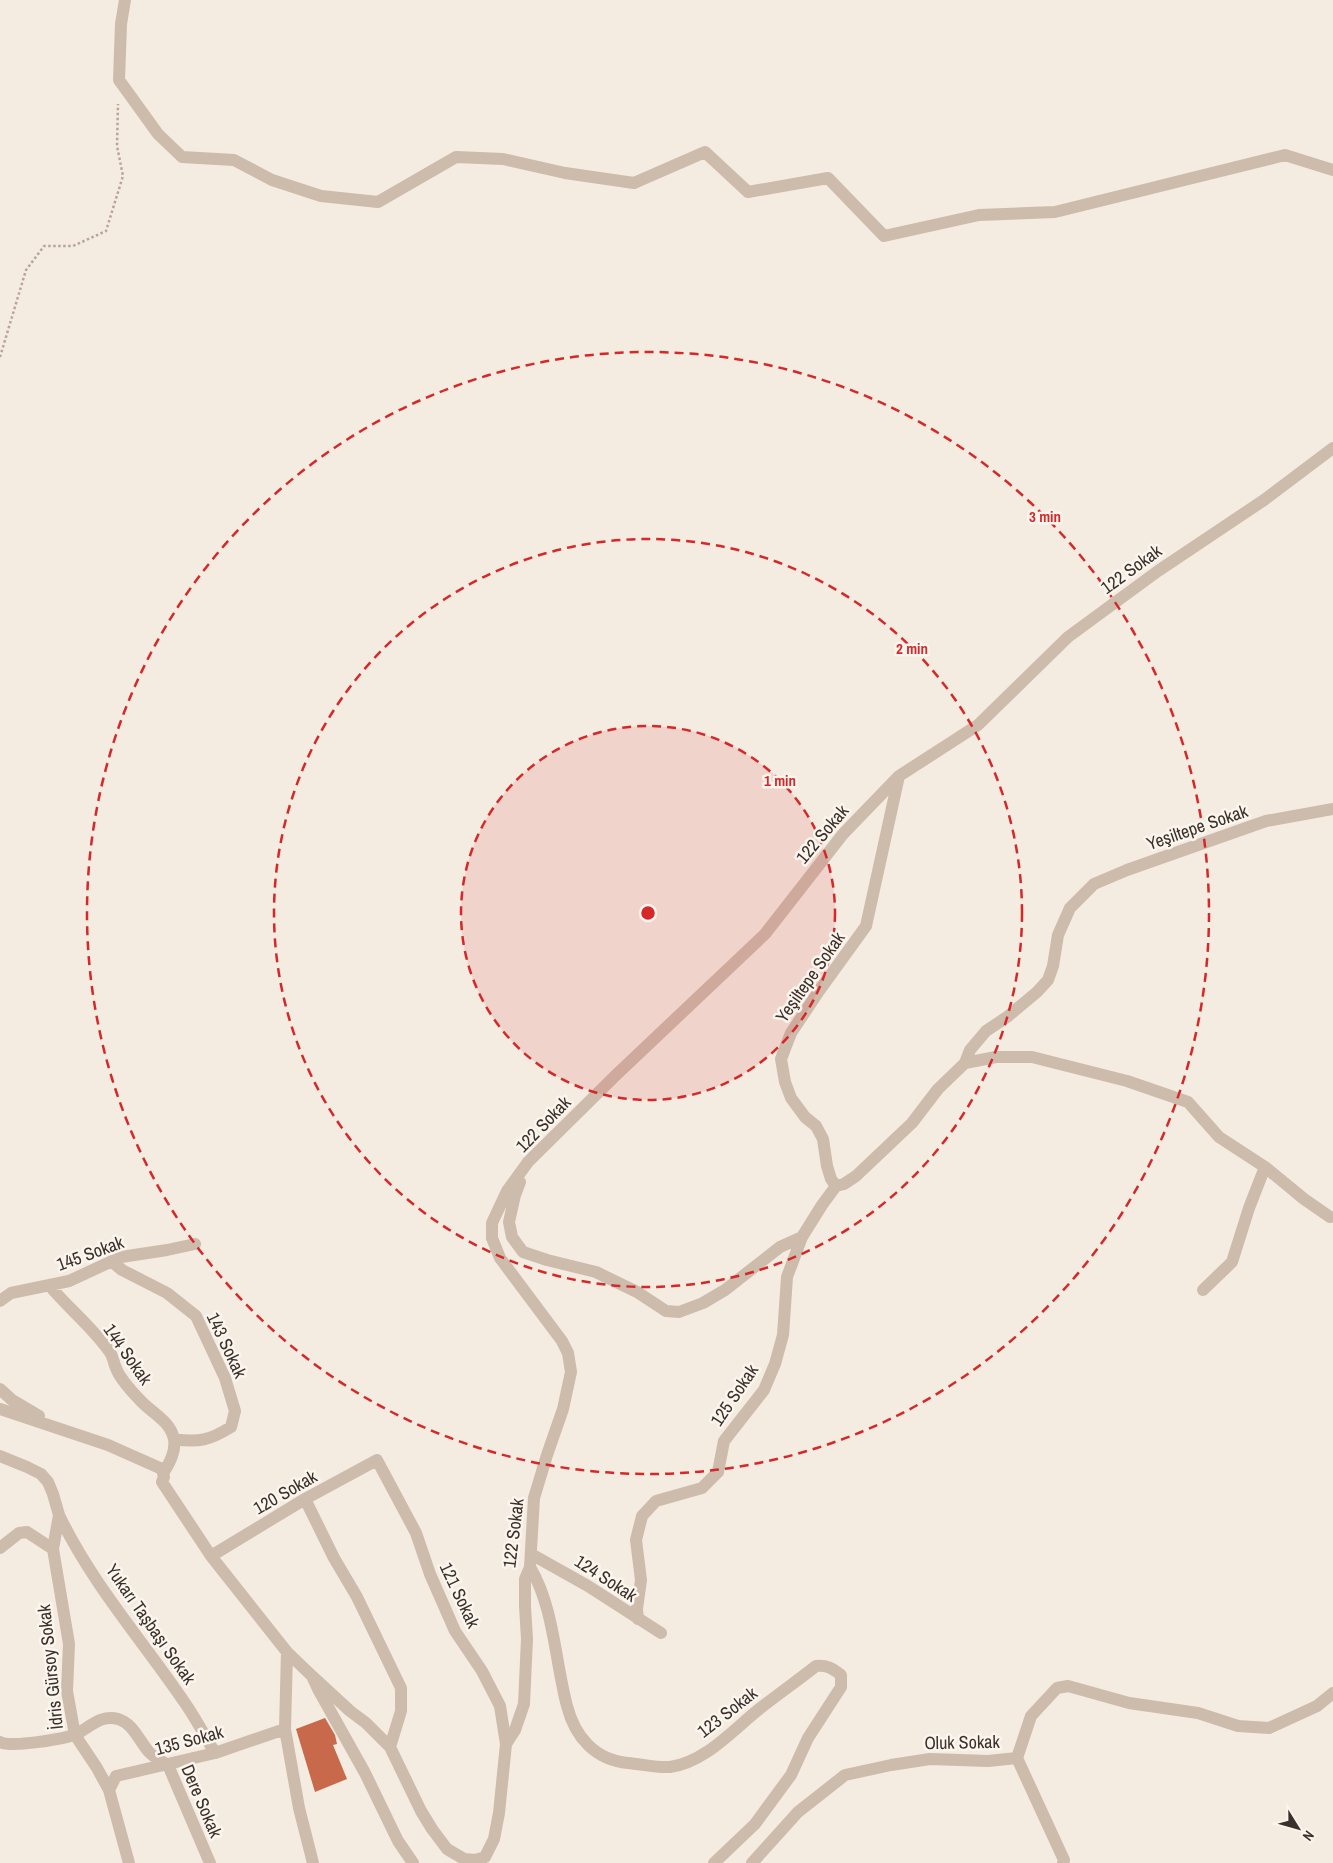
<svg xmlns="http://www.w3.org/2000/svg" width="1333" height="1863" font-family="'Archivo Narrow',sans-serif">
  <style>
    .building { fill: #c8694b }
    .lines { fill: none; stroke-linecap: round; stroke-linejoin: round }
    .path { stroke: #b9a596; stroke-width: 2.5; stroke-dasharray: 2.5 2.5; stroke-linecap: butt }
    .minor { stroke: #cdbbac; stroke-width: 12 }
    .ring { fill: none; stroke: #d62828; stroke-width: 2.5; stroke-dasharray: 9 6 }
    .labels { text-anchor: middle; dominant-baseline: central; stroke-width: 5; stroke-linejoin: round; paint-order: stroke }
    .street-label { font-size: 18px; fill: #3b302b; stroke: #fbf5ee }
    .centre { fill: #d62828; stroke: #fbf5ee; stroke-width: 2.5 }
    .ring-label { font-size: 15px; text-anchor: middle; font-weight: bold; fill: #d62828; stroke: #fbf5ee; stroke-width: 5; stroke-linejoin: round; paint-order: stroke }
  </style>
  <rect width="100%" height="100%" fill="#f4ebe1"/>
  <path class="building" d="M325 1718 335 1735 337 1744 333 1745 347 1779 315 1792 296 1729Z"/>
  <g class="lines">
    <path class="path" d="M0 357 26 270 44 246H73L106 231 123 176 117 146 118 104"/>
    <path class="minor" d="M125 0 121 24 119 80 158 134 182 157 234 160 272 180 321 196 378 202 456 157 503 159 565 173 634 183 705 152 748 192 828 178 884 236 979 215 1055 212 1285 155 1333 170
      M965 1063 996 1057H1032L1127 1081 1188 1102 1219 1137 1265 1167 1304 1199 1330 1217
      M520 1182 515 1195 509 1222 512 1237 523 1252 547 1260 596 1272 637 1292 666 1311 679 1312 703 1303 725 1290 780 1247 802 1237
      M836 1186 844 1184 856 1176 912 1123 938 1089 965 1063 970 1050 986 1031 1007 1017 1037 992 1048 980 1053 966 1058 935 1070 908 1094 884 1127 870 1266 821 1333 809
      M836 1186 831 1179 827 1166 823 1139 816 1126 805 1117 791 1098 785 1082 781 1059 791 1033 819 991 866 926 899 776
      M111 1261 122 1270 167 1293 196 1316 225 1378 235 1411 231 1427C210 1440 199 1443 174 1439
      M49 1285C68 1308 92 1327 109 1351 114 1357 113 1362 116 1368 119 1377 132 1392 139 1399 151 1413 170 1420 174 1439 176 1451 170 1462 164 1472
      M1203 1290 1232 1262 1249 1208 1265 1167
      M0 1301 11 1293 69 1281 121 1257 167 1250 195 1244
      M0 1389 12 1400 39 1416
      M0 1409 108 1445 162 1469 164 1477 162 1482 211 1556 287 1652 312 1676 318 1689 365 1773 398 1841 413 1863
      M0 1456 27 1467 41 1474 48 1482 53 1494 59 1515 53 1549 69 1644 67 1691 75 1735 97 1768 109 1790 129 1863
      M305 1499 334 1558 357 1597 401 1688V1711L390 1747
      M59 1515C92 1584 143 1641 185 1703 196 1719 205 1736 215 1753
      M0 1548 19 1533 27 1532 53 1549
      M531 1554 588 1586 661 1633
      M211 1556 305 1499 377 1460 416 1533 430 1574 455 1631 482 1671 500 1706 506 1744
      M530 1567C554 1607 555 1661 567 1706 575 1737 595 1760 628 1763 641 1764 657 1768 670 1767 704 1763 733 1730 758 1710 777 1695 797 1681 816 1666 827 1665 832 1668 841 1675V1687L808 1738 791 1775 755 1824 714 1863
      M638 1619 637 1609 641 1580 636 1540 642 1516 656 1501 702 1488 718 1472 724 1441 764 1390 775 1364 783 1335 787 1277 802 1237 822 1205 836 1186
      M287 1652 285 1729 299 1808 313 1863
      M312 1676 350 1711 366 1723 390 1747 421 1811 432 1829 447 1849 464 1859 475 1860 485 1857 494 1839 499 1813 506 1744 515 1730 524 1704 527 1639 525 1606V1579L530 1567 534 1498 547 1455 563 1409 571 1372 568 1353 562 1341 500 1258 492 1238V1223L507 1191 528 1162 615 1076 765 934 843 834 899 776 978 725 1068 637 1158 571 1264 500 1333 448
      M0 1742C9 1748 65 1739 76 1734 89 1728 101 1714 118 1719 134 1724 139 1741 149 1752 154 1758 162 1761 168 1765L210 1863
      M1017 1758 1064 1860 1063 1863
      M109 1790 116 1776 215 1753 285 1729
      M752 1863 798 1812 845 1775 891 1765 930 1759 988 1761 1017 1758 1031 1716 1057 1688 1068 1686 1129 1703 1198 1713 1238 1726 1269 1728 1317 1706 1333 1693"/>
  </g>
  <circle cx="648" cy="913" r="187" fill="#d62828" fill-opacity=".12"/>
  <g class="ring">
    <circle cx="648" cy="913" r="187"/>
    <circle cx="648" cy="913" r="374"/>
    <circle cx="648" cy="913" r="561"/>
  </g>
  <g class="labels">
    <g class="street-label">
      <text transform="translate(1131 569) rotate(-36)">122 Sokak</text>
      <text transform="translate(1197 827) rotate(-19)">Yeşiltepe Sokak</text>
      <text transform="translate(822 834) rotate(-50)">122 Sokak</text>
      <text transform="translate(810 977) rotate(-55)">Yeşiltepe Sokak</text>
      <text transform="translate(543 1124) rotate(-46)">122 Sokak</text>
      <text transform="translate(90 1253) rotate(-20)">145 Sokak</text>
      <text transform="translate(227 1345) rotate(65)">143 Sokak</text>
      <text transform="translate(128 1354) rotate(55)">144 Sokak</text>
      <text transform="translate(734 1395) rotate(-56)">125 Sokak</text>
      <text transform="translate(285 1492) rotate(-30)">120 Sokak</text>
      <text transform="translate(513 1533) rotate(-83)">122 Sokak</text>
      <text transform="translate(606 1578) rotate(33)">124 Sokak</text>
      <text transform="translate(460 1595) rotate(65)">121 Sokak</text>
      <text transform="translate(151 1624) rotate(55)">Yukarı Taşbaşı Sokak</text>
      <text transform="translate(50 1667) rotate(-96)">İdris Gürsoy Sokak</text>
      <text transform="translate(727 1712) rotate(-38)">123 Sokak</text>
      <text transform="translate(189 1740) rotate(-15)">135 Sokak</text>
      <text transform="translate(962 1742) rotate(-1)">Oluk Sokak</text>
      <text transform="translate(202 1801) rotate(67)">Dere Sokak</text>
    </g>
  </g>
  <circle cx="648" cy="913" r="8" class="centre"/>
  <g class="ring-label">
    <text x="1045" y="522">3 min</text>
    <text x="912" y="654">2 min</text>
    <text x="780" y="786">1 min</text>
  </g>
  <g transform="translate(1298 1828) rotate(127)" stroke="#fbf5ee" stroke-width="4" paint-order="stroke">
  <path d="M0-4L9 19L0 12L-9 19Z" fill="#3b302b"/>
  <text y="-8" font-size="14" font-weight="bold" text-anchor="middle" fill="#3b302b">N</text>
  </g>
</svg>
